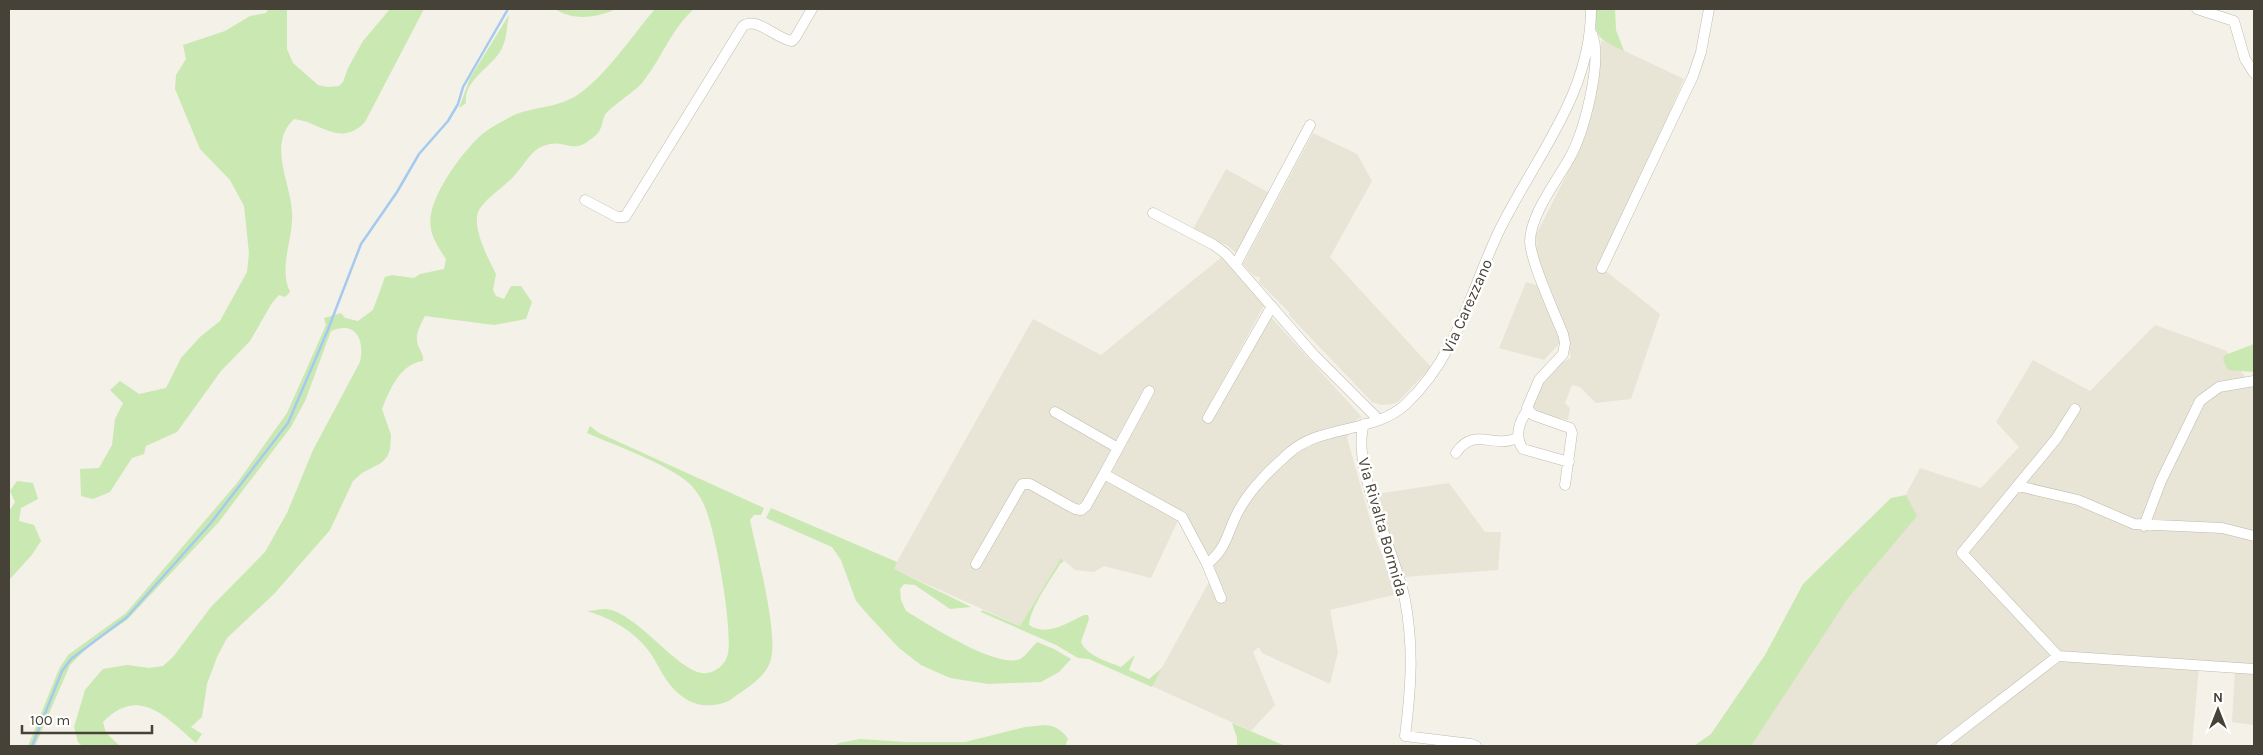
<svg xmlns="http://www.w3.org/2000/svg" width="2263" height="755" font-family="Karla,sans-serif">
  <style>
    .residential { fill: #e8e4d6 }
    .green { fill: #cae8b1 }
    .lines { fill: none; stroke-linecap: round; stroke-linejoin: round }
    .stream { stroke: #a5caf0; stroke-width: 2.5 }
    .minor-casing { stroke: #bfbaab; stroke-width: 11 }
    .minor { stroke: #fff; stroke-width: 10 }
    .labels { text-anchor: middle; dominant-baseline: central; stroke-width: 5; stroke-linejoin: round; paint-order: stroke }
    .street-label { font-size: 16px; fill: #474237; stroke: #fff }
  </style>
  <rect width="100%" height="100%" fill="#f4f1e8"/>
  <path class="residential" d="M1601 40 1684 79 1602 268 1660 314 1631 399 1596 403 1580 387 1572 385 1565 403 1570 408 1568 420 1544 415 1534 408V398L1543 377 1553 367 1571 358 1564 322 1537 257 1536 235 1572 164 1587 120 1600 62Z
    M1313 133 1357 154 1372 181 1330 257 1431 367 1398 402 1393 404 1381 405 1372 402 1289 315 1290 313 1259 282 1260 277 1254 276 1243 264Z
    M1226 169 1271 194 1237 254 1228 246 1193 229Z
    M1223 256 1266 302 1202 418 1207 420 1270 316 1362 417 1355 421 1347 438 1376 540 1398 594 1330 610 1338 652 1330 684 1262 653 1259 647 1253 652 1275 705 1251 731 1152 686 1215 571 1183 510 1151 578 1104 566 1094 572 1075 570 1061 558 1020 626 893 569 1033 319 1101 355Z
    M1526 282 1539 286 1559 332V344L1544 360 1499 348Z
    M2155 325 2227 351 2248 381 2254 382V725L2232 722 2235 668 2199 666 2192 746H1736L1879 545 1920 468 1981 488 2019 447 1996 422 2033 360 2090 391Z
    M1449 483 1485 532H1501L1498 570 1404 577 1376 494Z"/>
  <path class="green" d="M269 9H287V49L293 63 318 85 328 87 339 86 343 82 348 68 363 41 390 9H424L365 122C340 148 321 122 294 119 267 144 291 184 292 212 294 238 278 267 290 292L285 297 279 295 272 303 250 341 221 371 177 432 146 446 144 454 132 458 110 492 93 499 81 496 80 469 99 468 112 445 115 419 123 403 110 390 120 381 139 394 166 388 181 358 200 337 220 321 247 272 249 253 244 206 230 180 200 149 175 89 176 75 186 59 183 45 225 31 250 16 266 13Z
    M555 9H616C597 18 573 21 555 9Z
    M655 9H694C671 29 661 60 642 83 634 92 609 108 605 115 602 121 602 128 598 133 570 160 569 136 543 146 530 151 523 167 514 176 504 187 490 195 481 207 468 222 489 260 496 274L493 290 496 296 504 299 511 286H521L532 302 526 319 494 325 425 316C421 324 414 335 418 345 420 351 424 354 423 361 400 364 390 389 382 409L391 435 390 449 387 457 381 463 362 473 353 481 330 530 274 594 227 638 217 657 207 684 202 717 191 727 202 734 196 743C166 717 139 685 103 722L106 733 120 746H82L78 742 74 727 85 690 95 678 103 669 127 665 149 668 163 666 173 657 211 607 265 552 287 513 313 450 360 362C365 340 356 320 331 331L305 401 291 427 218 523 127 620 90 645 70 665 35 746H28L59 669 68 655 126 613 237 483 287 413 326 325 324 318 341 313 345 318 358 321 373 310 385 277 392 275 414 278 420 274 444 269 446 259C440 250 433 240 431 229 425 203 458 158 476 140 486 129 501 122 514 115 536 106 559 108 579 94 609 72 631 37 655 9Z
    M1595 9H1615L1616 30 1624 51C1599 39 1594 38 1595 9Z
    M509 15C507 24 507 36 503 46 495 66 463 79 466 103L459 108 470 78Z
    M2254 344V372L2228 370 2223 360 2225 355Z
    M590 426 599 433 764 508 761 515H754L750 520C756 550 780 637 770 662 764 679 746 688 733 698 721 707 699 708 686 699 661 683 660 661 642 643 627 627 607 617 587 611 593 611 600 609 606 609 639 613 681 677 707 673 716 672 724 665 727 657 735 637 715 526 704 505 702 499 696 491 692 486 673 466 614 445 587 433Z
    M17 481 33 483 38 499 21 508 19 521 34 525 41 541 31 556 9 580V511L15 502 10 491Z
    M1906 495 1917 516 1848 598 1751 746H1694L1711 734 1765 655 1803 584 1891 498Z
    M771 508 897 562 894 569 971 607 950 609 915 585 904 584 900 589 901 600 906 611C928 624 996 669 1020 659 1026 656 1032 647 1037 642L1054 649 1071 659 1059 672 1041 682 988 684 950 678 921 665 899 648 869 616 856 601 841 560 832 547 766 518Z
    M1061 558 1064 561 1060 564C1051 579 1030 608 1029 625 1047 637 1067 623 1084 615H1088L1089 619 1081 642C1087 656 1108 662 1121 667L1135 655 1129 670 1149 679 1162 668 1152 687 1089 659 1078 658 1056 645 981 612 982 610 1020 626Z
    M1232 723 1285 746H1237V738Z
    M1045 725C1056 726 1062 730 1068 739L1065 746H834L839 743 860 739 906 742H965L1025 727Z"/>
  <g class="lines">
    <path class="stream" d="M32 746 62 671 71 659 127 617 210 524 288 423 327 332 361 244 397 192 419 154 448 121 458 104 463 87 508 9"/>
    <defs>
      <path id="minor" d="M2197 9 2234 21 2245 59 2254 73
        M585 200 617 217H625L743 26C757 16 776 39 792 41L795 38 812 9
        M1153 213 1214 245 1226 254 1314 355 1379 420
        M1236 264 1310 125
        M1602 268 1693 76 1701 52 1709 9
        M1149 391 1104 474 1182 517 1207 564 1221 598
        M1528 410C1519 421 1514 437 1523 449L1569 462
        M1055 412 1118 448
        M1208 418 1272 306
        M1364 424C1350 466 1396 553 1405 600 1414 648 1411 689 1405 736L1471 744 1476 746
        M1456 453C1474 426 1493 449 1517 438
        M1565 485 1572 433 1570 428 1533 415 1527 408 1539 380 1563 354 1565 343 1563 334C1555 314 1530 260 1530 241 1531 214 1556 182 1569 159 1584 133 1603 61 1592 34
        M2018 486 2078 500 2134 524 2222 528 2254 536
        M2144 526 2161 481 2200 401 2219 387 2254 381
        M976 564 1022 484H1030L1075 509 1081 510 1086 506 1104 474
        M1207 564C1228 548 1227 531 1239 510 1251 488 1270 470 1289 453 1321 424 1374 434 1406 404 1458 355 1470 291 1500 229 1536 156 1591 94 1591 9
        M2058 656 1962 553 2056 439 2075 409
        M1941 746 2058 656 2254 669"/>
    </defs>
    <use href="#minor" class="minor-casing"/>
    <use href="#minor" class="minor"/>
  </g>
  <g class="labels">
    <g class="street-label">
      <text transform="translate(1467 306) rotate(-66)">Via Carezzano</text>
      <text transform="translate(1383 527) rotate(74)">Via Rivalta Bormida</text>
    </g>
  </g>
  <rect width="2263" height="755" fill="none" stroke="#474237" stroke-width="20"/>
  <g transform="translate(2218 710)" stroke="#ffffff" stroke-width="4" paint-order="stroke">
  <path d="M0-4L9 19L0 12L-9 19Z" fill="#474237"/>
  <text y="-8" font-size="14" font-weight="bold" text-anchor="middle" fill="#474237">N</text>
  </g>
  <path d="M22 725v8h130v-8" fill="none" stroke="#474237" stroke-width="2.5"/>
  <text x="30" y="725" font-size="15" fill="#474237" stroke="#ffffff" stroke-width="4" paint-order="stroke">100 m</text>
</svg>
